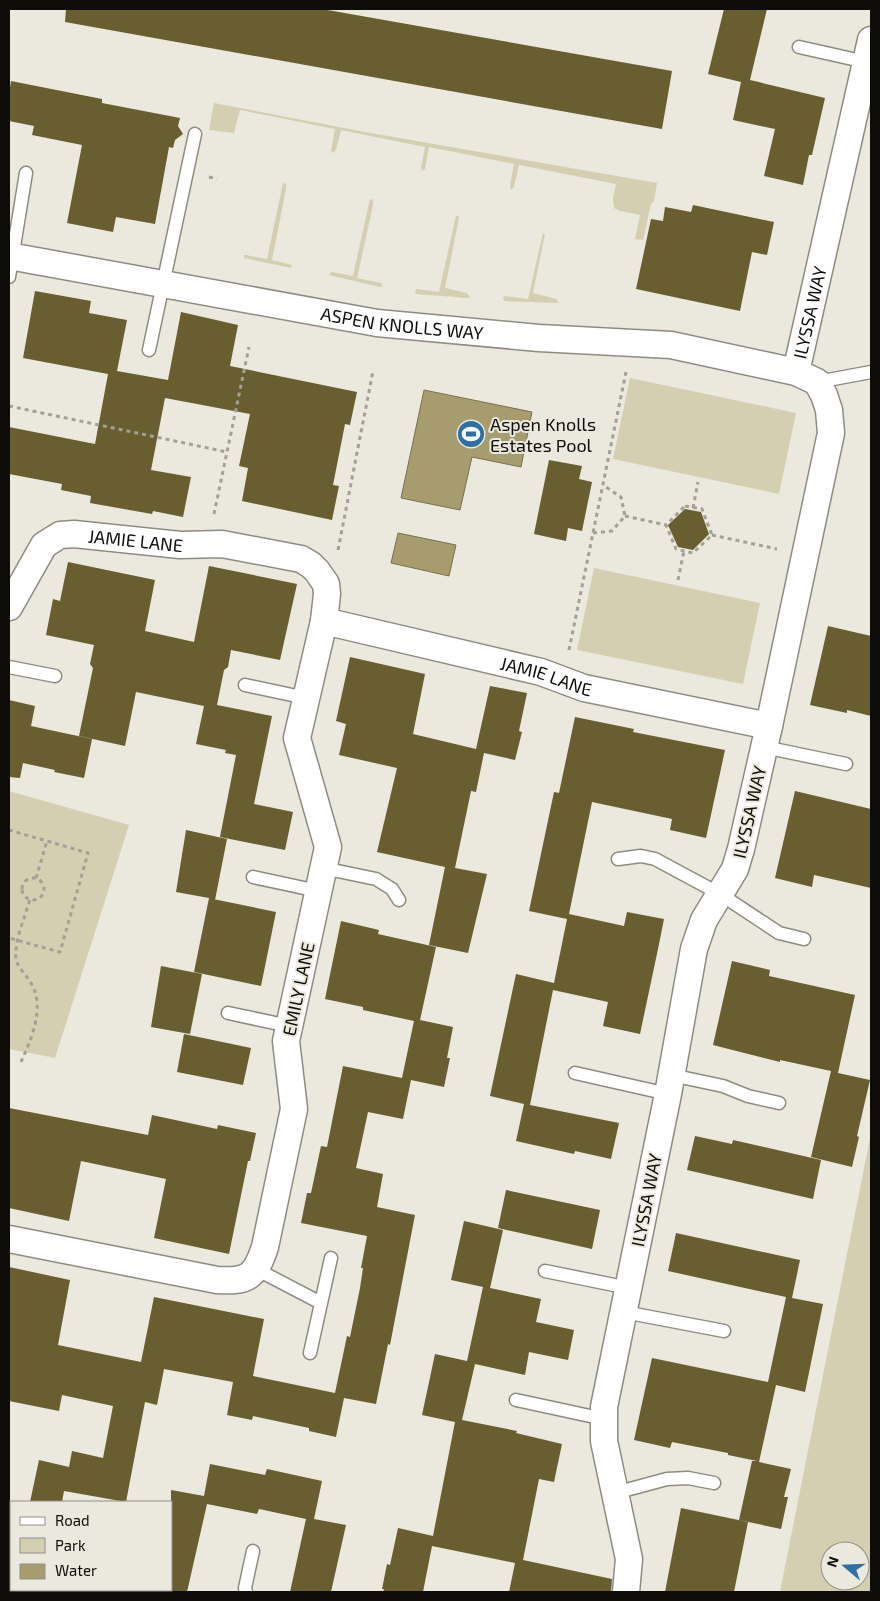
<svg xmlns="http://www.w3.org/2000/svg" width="880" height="1601" font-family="'Exo 2',sans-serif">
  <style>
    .green { fill: #d5cfb2; fill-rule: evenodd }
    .water { fill: #a79c6d; stroke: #79714f }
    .building { fill: #685e30 }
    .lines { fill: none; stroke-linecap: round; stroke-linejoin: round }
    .service-casing { stroke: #8e8c81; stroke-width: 15 }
    .minor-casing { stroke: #8e8c81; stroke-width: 29 }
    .path { stroke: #a2a097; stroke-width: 3; stroke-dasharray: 4 4; stroke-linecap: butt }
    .service { stroke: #fff; stroke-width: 12 }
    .minor { stroke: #fff; stroke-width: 26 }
    .labels { text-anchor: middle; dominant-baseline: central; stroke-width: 4; stroke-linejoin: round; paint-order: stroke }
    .street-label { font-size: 18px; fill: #0d0c08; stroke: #ebe8dd }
    .poi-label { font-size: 18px; fill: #0d0c08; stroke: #ebe8dd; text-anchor: start }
  </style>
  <rect width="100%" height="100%" fill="#ebe8dd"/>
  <path class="green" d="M214 103 365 132 657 183 654 201 651 204 643 240 635 239 640 215 620 211 614 208 613 198 616 184 519 165 514 187 511 190 510 186 514 164 429 147 425 169 422 171 421 168 425 147 341 130 336 150 333 153 331 151 335 129 240 110 234 133 209 130Z
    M283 183 286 184V189L272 260 292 265 291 268 244 258V255H246L267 259Z
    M370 199 373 200V205L357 278 381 283 383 286 380 287 333 276 329 274 332 272 353 276Z
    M456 216H458L459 218 445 288 467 293 470 297 468 298 416 294 415 291 416 289 439 292Z
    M543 233 545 234 533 293 556 299 559 303 504 301 503 298 505 296 528 299Z
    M630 378 796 413 779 494 613 459Z
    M594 568 760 603 743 684 577 650Z
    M9 791 129 825 55 1058 9 1049Z
    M871 1133V1592H780ZM830 1551H860V1581H830Z"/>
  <path class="water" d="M424 390 532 412 521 467 472 457 460 510 401 498Z
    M398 533 456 545 449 576 391 563Z"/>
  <path class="building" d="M66 9H322L672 71 662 129 65 22Z
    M724 9H767L750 80 825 98 812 155H809L803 185 764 176 775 129 733 120 741 82 708 74Z
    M11 81 102 99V103L180 118 178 126 183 134 175 140 173 148 169 147 155 224 116 217 113 232 67 223 82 145 32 135 34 126 9 121V94Z
    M693 205 774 222 767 255 752 252 740 311 636 289 651 219 663 221 665 207 691 212Z
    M35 291 91 301 89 313 127 320 117 371 168 380 181 312 238 325 230 366 357 392 350 425 345 424 333 485 339 486 332 520 242 501 248 468 239 466 250 414 165 398 151 470 191 477 183 517 153 511 152 514 90 503 91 496 61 490 62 484 9 474V427L95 444 108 374 23 358Z
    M549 460 582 466 579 479 592 482 582 531 568 528 566 541 534 534Z
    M685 509 701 512 709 534 693 550 678 547 668 525Z
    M68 562 155 580 145 631 194 642 209 566 297 584 280 660 231 650 228 667 224 670 217 705 272 716 254 804 293 812 285 850 220 837 236 755 225 753 226 750 196 744 204 706 136 692 125 746 79 736 93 668 90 664 94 645 46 635 53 599 60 601Z
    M828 626 871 636V716L847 710V713L810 705Z
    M350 657 425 674 413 734 476 749 490 686 527 693 519 731 522 732 515 760 484 753 476 792 471 791 455 868 487 874 468 953 429 945 445 867 377 852 397 768 339 755 346 724 336 721Z
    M9 700 35 706 31 726 92 739 84 778 54 772 55 770 23 763 20 778 9 777Z
    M575 717 634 729 633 732 725 750 706 838 670 830 672 819 592 802 569 914 624 926 627 912 664 919 658 949 640 1034 603 1026 608 1002 553 990 530 1105 619 1123 611 1159 575 1151 574 1154 516 1141 524 1104 490 1096 516 974 554 983 567 919 529 911 554 792 559 793Z
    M795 791 871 809V888L814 875 812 887 775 878Z
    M186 830 227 839 215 900 213 899 276 912 261 986 194 972 209 898 176 892Z
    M341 921 379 930 378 934 436 947 420 1020 453 1027 447 1058H450L444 1087 411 1080 403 1119 368 1112 356 1168 383 1174 377 1207 415 1215 390 1345 388 1344 376 1404 344 1398 336 1437 309 1431V1428L253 1416 252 1420 227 1415 233 1382 164 1369 157 1405 145 1402 126 1502 64 1491 62 1502H30L39 1460 69 1467 72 1451 103 1458 113 1406 62 1395 59 1411 9 1401V1267L70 1280 58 1345 141 1362 154 1297 264 1319 253 1376 335 1393 347 1336 350 1337 360 1288 363 1268H361L367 1236 301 1223 307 1193H311L321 1146 327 1147 343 1066 402 1078 414 1021 363 1010V1007L325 999Z
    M732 961 770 970 769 976 855 995 838 1073 870 1080 857 1136 859 1137 852 1167 811 1157 831 1071 780 1060V1062L713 1045Z
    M161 966 202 974 190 1034 151 1027Z
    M184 1034 251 1048 243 1085 177 1072Z
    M9 1108 148 1135 152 1115 217 1129 218 1125 256 1133 250 1161H248L229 1254 154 1238 166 1179 81 1161 69 1221 9 1208Z
    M695 1136 732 1144 733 1140 821 1160 813 1199 687 1170Z
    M506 1190 600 1210 592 1249 498 1228Z
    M464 1221 503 1230 490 1288 541 1299 536 1322 574 1330 568 1360 529 1352 525 1375 475 1364 462 1420 517 1431 516 1433 562 1444 554 1482 539 1479 523 1560 612 1579 611 1592H509L515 1563 432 1546 423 1592H383L384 1589H382L387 1564 390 1565 398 1528 433 1536 455 1422 422 1415 435 1354 467 1361 483 1287 451 1280Z
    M676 1233 800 1260 792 1298 823 1304 805 1392 776 1385 759 1462 791 1469 784 1497H788L781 1529 739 1520 752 1461H757L728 1455V1453L672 1442 670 1448 634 1440 652 1358 768 1382 786 1297 668 1271Z
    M210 1464 265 1475 267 1469 322 1481 314 1519 346 1525 331 1592H290L306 1519 259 1509 257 1514 207 1504 187 1592H171V1490L204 1496Z
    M681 1508 748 1522 734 1592H665Z"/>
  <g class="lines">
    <defs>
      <path id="service" d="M799 47 866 62
        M9 277 26 173
        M149 350 195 134
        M817 382 871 372
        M9 667 55 676
        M245 685 306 698
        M764 747 846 764
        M618 859 641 856 655 859 720 894 779 933 804 939
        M323 868 376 879 392 889 399 900
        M253 877 318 891
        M228 1013 289 1026
        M575 1073 668 1094
        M671 1075 723 1086 748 1096 779 1103
        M256 1269 321 1303
        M545 1271 629 1288
        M624 1312 724 1331
        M310 1353 331 1258
        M516 1400 604 1419
        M615 1493 667 1479 688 1478 714 1483
        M65 1592V1590
        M246 1592 245 1588 253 1551"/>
      <g id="minor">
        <path id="s1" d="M9 256 377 323 539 338 671 345 796 372 817 382 824 395 829 410 831 433 769 726 741 849 735 869 704 920 694 949 668 1094 604 1407V1441L629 1559 626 1592"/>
        <path id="s2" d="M796 372 871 40"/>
        <path id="s3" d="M9 607 44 545 60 535 74 534 180 545 222 544 301 559 311 565 317 571 326 584 327 594 324 621 297 738 328 847 286 1041 294 1109 265 1247C255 1277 248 1282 217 1280L9 1239"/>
        <path id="s4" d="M324 621 541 672 584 688 769 726"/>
      </g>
    </defs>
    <use href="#service" class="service-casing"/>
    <use href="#minor" class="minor-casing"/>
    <path class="path" d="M209 177 217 179
      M9 406 227 452
      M685 506 702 509 712 535 693 553 676 549 666 525Z
      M693 508 698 482
      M214 514 249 347
      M625 516 666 525
      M593 533 612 531 625 516 621 497 603 485
      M712 535 777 549
      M338 550 373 371
      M678 580 684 551
      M569 650 626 372
      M9 830 88 853 60 952 9 938
      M22 889a11 11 0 1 1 22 0a11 11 0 1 1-22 0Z
      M36 878 47 841
      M21 1062C31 1040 45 1008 32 985 28 976 18 969 16 959 14 940 25 918 30 899"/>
    <use href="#service" class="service"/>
    <use href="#minor" class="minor"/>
  </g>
  <defs>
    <symbol id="stadium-disc" viewBox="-11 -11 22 22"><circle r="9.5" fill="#2e70a6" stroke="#ebe8dd"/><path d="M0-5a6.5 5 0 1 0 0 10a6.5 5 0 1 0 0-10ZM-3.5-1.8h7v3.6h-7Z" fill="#fff"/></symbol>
  </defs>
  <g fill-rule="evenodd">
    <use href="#stadium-disc" x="455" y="418" width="32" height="32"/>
  </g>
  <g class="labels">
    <g class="street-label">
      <text stroke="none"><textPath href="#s2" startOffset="61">ILYSSA WAY</textPath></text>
      <text stroke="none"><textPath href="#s1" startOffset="399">ASPEN KNOLLS WAY</textPath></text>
      <text stroke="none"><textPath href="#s3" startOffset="166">JAMIE LANE</textPath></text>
      <text stroke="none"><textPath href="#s4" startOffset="229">JAMIE LANE</textPath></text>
      <text transform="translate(749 812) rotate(-77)">ILYSSA WAY</text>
      <text transform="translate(298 989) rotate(-78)">EMILY LANE</text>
      <text transform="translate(646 1200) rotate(-79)">ILYSSA WAY</text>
    </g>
    <g class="poi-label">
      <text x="490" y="424">Aspen Knolls<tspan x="490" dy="21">Estates Pool</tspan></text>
    </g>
  </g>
  <rect width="880" height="1601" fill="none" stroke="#0d0c08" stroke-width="20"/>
  <rect x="10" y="1501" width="162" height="90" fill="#ebe8dd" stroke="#929088"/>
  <rect x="20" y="1517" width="25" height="8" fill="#ffffff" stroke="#929088"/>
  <text x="55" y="1526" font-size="15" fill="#0d0c08">Road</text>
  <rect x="20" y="1538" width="25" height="15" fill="#d5cfb2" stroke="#929088"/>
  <text x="55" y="1551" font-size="15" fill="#0d0c08">Park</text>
  <rect x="20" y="1564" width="25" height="15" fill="#a79c6d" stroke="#929088"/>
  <text x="55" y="1576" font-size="15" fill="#0d0c08">Water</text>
  <g transform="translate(845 1566) rotate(289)"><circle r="24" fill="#ebe8dd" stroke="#929088"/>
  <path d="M0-4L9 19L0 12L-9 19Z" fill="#2e70a6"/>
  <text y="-8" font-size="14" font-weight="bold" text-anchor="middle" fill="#0d0c08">N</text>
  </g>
</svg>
